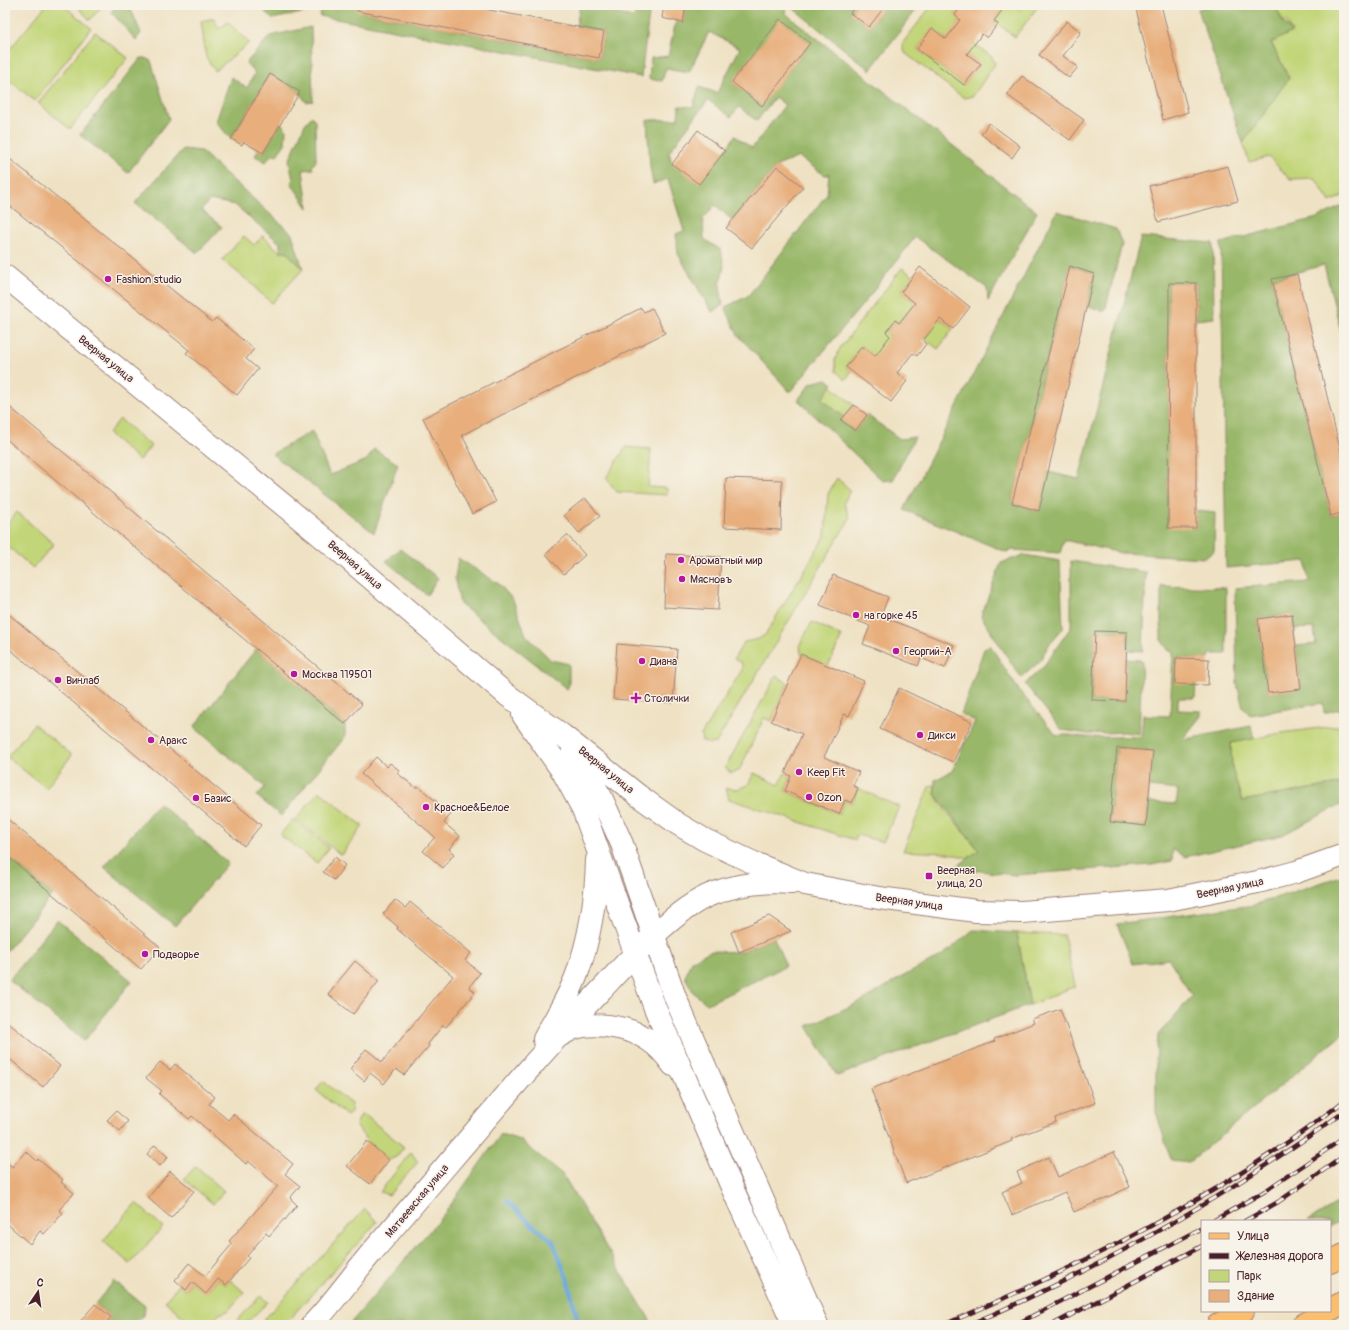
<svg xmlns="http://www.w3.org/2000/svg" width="1349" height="1330" font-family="Pangolin,sans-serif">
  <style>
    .green { fill: #c2d679; stroke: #867a52 }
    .forest { fill: #99b769; stroke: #726b4a; fill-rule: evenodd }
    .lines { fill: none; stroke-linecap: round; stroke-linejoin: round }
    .stream { stroke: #65a4d7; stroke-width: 4.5 }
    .building { fill: #e8af7d }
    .minor-casing { stroke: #9c8078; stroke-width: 24 }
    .major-casing { stroke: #9c8078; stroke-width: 24 }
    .minor { stroke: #fff; stroke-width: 22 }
    .major { stroke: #fbbd6e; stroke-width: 22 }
    .rail-casing { stroke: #4a1f2b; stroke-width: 4.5 }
    .rail { stroke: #f7f3e8; stroke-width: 3; stroke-dasharray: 9; stroke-linecap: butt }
    .poi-dot { fill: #b5179e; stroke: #f7f3e8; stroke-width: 1.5 }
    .labels { text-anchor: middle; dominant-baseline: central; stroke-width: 3; stroke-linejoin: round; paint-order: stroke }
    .poi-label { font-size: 11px; fill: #4a1f2b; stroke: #f7f3e8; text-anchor: start }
    .street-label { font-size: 11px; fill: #4a1f2b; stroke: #f7f3e8 }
  </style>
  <rect width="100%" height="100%" fill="#f7f3e8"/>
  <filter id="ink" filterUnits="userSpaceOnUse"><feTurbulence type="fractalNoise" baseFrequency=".025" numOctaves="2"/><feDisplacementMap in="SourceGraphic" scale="8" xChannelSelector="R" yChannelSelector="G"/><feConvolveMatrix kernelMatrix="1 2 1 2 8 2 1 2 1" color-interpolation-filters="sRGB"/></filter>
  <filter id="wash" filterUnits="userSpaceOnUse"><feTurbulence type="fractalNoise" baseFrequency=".012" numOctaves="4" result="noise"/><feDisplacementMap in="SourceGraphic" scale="16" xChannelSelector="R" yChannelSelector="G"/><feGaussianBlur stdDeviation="0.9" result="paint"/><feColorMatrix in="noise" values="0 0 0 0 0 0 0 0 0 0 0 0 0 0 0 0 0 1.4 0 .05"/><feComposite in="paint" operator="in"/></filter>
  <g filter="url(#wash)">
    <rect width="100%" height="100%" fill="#efe2c4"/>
    <path class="green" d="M46 5H63L91 28 35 101 5 77V55Z
      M76 5H103L90 20Z
      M932 5H962L955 15 960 20 949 41 932 29 917 49 964 85 980 64 964 52 972 42 992 57 995 64 973 96 964 98 905 53 902 44Z
      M1006 5H1014L1020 10 1024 5H1039L1015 37 994 21Z
      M1275 5H1310L1313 8 1344 9V195L1330 202 1315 178 1290 179 1269 157 1249 162 1243 143 1289 78 1271 42 1292 32 1286 21 1283 22Z
      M214 18 219 29 228 22 249 43 215 71 206 57 201 21Z
      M95 32 128 58 70 129 38 103Z
      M244 236 254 245 263 236 280 252 286 251 303 269 272 303 255 288 256 287 222 260Z
      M902 268 913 276 901 292 918 305 909 311 899 323 895 320 886 332 890 336 878 359 862 346 846 367 852 371 845 380 836 371 835 360 840 348Z
      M937 317 953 329 938 349 925 339 933 328 930 326Z
      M831 386 854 405 844 417 821 399Z
      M120 419 151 446 139 460 108 433Z
      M626 447 651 449 648 487 667 488V495L617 492 606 478Z
      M837 478 850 490 844 503 850 518 716 743 710 744 702 741 701 735 742 670V663L734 659 744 642 759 639 766 634 825 536 828 494Z
      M17 512 54 544 33 568 5 544V527Z
      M812 622 842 636 828 666 801 654 800 644Z
      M776 676 788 683 771 721 764 718 739 771 731 773 725 768Z
      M34 724 72 755 46 788 7 757Z
      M1343 725 1344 783 1242 801 1232 768 1231 743 1281 733Z
      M754 773 779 785 785 773 791 776 785 791 839 814 845 800 852 803 858 788 899 807 883 842 857 835 855 840 729 799 726 788 738 789 748 785Z
      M935 785V794L942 806 979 850 968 858 948 853 903 851 929 787Z
      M319 791 363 826 341 855 296 819Z
      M293 819 329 848 317 863 280 835Z
      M1017 933 1064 935 1075 986 1030 1005Z
      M323 1081 351 1104 352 1110 347 1116 316 1090Z
      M361 1115 366 1116 404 1147 396 1157 389 1160 367 1141 356 1125Z
      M411 1152 418 1162 389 1195 380 1192Z
      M196 1166 224 1191 213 1204 184 1179Z
      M136 1203 163 1227 130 1264 103 1241Z
      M365 1209 377 1222 284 1325H259Z
      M218 1279 226 1285 230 1280 244 1292 228 1311 219 1314 210 1325H192L165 1301 179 1284 186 1290 192 1282 206 1294Z
      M260 1296 268 1302 244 1325H233Z"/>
    <path class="forest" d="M117 5H129L141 33 136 40 111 12Z
      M267 5H317L316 10 272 19 264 11Z
      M322 5H363L362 12 599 58 604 32 576 27 580 5H608V12L634 17 637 5 650 6 641 77 320 16Z
      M686 5H786L785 13 1037 212 988 301 987 288 915 237 867 299 790 392 738 335 725 307 748 296 827 194 829 173 826 176 799 157 777 166 732 220 715 205 703 219 704 239 721 250 724 266 720 286 723 305 712 312 678 254 676 234 684 231 668 179 653 184 650 167 647 120 678 119 679 106 693 107 699 87 717 93 740 48 709 32 689 72 666 68 662 81 649 79 651 58 668 56 676 21 683 22ZM780 20 810 43 762 105 732 82ZM775 97 785 105 752 148 735 136 725 151 672 164 669 152 708 100 731 117 739 107 757 121Z
      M789 5H856L850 13 869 27 882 10 875 5H920L870 70Z
      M1212 5H1275L1283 22 1292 32 1271 43 1289 78 1243 143 1198 9Z
      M1310 5H1344V9L1313 8Z
      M311 27 313 101 306 102 299 92 270 74 231 139 216 122 231 77 247 88 255 73 246 63 270 36Z
      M141 58H145L151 61 169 119 128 173 80 135Z
      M312 116 315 121 316 161 312 166 313 169 303 170 308 208 291 183 293 179 289 161 305 124Z
      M281 123 286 129 285 144 277 155H271L266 162 255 156 258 150 263 153Z
      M183 149 201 151 292 234 303 269 286 251 280 252V243L235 205 210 200 201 210 222 227 197 253 135 203Z
      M1344 205V343L1324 265 1272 279 1331 516 1344 512V730L1340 709 1324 713 1323 703 1250 715 1243 708 1237 684 1235 588 1309 582 1306 561 1226 568 1221 243 1317 218ZM1291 614 1294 629 1314 628 1316 644 1296 646 1301 688 1268 693 1258 619Z
      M1057 211 1116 229 1122 244 1105 311 1087 306 1094 274 1070 266 1012 503 1038 511 1048 472 1079 479 1141 237 1213 243 1214 318 1196 320V283H1169L1168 527 1196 528V511L1215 513 1214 551 1205 558 1121 553 1064 540 1060 553 1012 550 1006 552 904 510Z
      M827 379 833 384 822 399 844 417 842 420 855 431 867 415 900 439 915 437 893 480 883 481 798 400 811 383Z
      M312 431 330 475 367 460 374 449 398 464 374 533 272 454Z
      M400 549 438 578 427 595 386 561Z
      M1024 555 1060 561 1063 628 1050 643 1039 662 1021 678 981 616 1001 563Z
      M458 558 499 584 513 600 526 635 551 660 569 664V685L567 689 460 604 455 579Z
      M1071 561 1146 572 1143 651 1127 650V632L1095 631 1092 700 1124 701 1126 659 1142 660 1139 734 1124 732 1089 734 1062 730 1025 684 1043 667 1071 627Z
      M1161 586 1226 588V654H1210L1209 659 1176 658 1175 683 1196 684 1195 698H1178V710L1201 711V716L1182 740 1251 726 1254 739 1231 743 1232 768 1242 801 1344 783V803L1282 835 1185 857 1173 849 1172 861 1152 865 1015 875 955 868 979 850 935 794V780L952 771 975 721 961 714 984 649 990 645 1018 689 1057 736C1067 733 1077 737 1088 737 1106 738 1123 736 1141 737L1143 715 1170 716 1173 651H1169L1161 640ZM1117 748 1152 751 1149 787 1178 790 1176 804 1148 802 1146 826 1110 822Z
      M256 649 345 724V737L281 816 257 796 265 787 194 727Z
      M159 803 228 863 175 926 104 867Z
      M5 854 53 894 5 953Z
      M1344 875V1033L1189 1162 1171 1160 1156 1112V1060L1158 1035 1192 996 1169 959 1133 964 1117 924 1254 905Z
      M57 920 132 981 84 1041 9 980Z
      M973 930 1017 933 1030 1005 837 1076 807 1026 862 1001 900 978 943 955Z
      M774 938 786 966 707 1004 694 993 685 977 691 961 710 951 740 952Z
      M501 1134 520 1140 563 1175 653 1325H349L444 1214Z
      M1344 1200V1220L1330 1227V1221H1308Z
      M114 1281 145 1306 144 1314 134 1325H105L111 1317 95 1304Z"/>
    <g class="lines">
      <path class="stream" d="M507 1201 532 1225 553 1241 567 1278 579 1325"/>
    </g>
    <g id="blocks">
      <path class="building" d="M358 5H463L604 32 599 58 357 11Z
        M664 5H686L683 23 662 18Z
        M856 5H875L882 10 869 27 850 13Z
        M962 5H1006L994 21 998 24 987 38 982 34 967 54 981 64 964 85 917 49 932 28 946 39 960 20 955 15Z
        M1135 5H1161L1188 112 1163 120Z
        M780 19 810 43 762 106 732 82Z
        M1067 21 1081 32 1063 56 1078 67 1069 78 1039 55Z
        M270 74 300 92 263 153 244 142 242 145 231 139Z
        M1022 76 1084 120 1070 140 1007 95Z
        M989 123 1020 146 1012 158 981 134Z
        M698 130 725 151 699 184 672 164Z
        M5 155 212 322 216 318 254 349 246 359 258 369 237 395 186 353 189 350 5 202Z
        M777 166 803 187 752 248 726 228Z
        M1228 166 1238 201 1158 222 1149 186Z
        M1070 266 1094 274 1039 511 1012 503Z
        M920 267 970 307 953 329 940 319 923 341 926 344 917 356 913 353 897 373 907 381 891 402 846 367 862 346 875 356 890 336 886 332 895 320 899 323 915 303 901 292Z
        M1297 274 1344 465V512L1331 516 1272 279Z
        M1169 283H1196V528H1168Z
        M641 308 644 312 652 308 665 333 462 435 496 502 472 514 423 418Z
        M5 403 362 704 345 724 5 438Z
        M854 405 867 415 855 431 841 420Z
        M726 478 782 480 781 530 724 527Z
        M585 498 600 516 579 533 564 515Z
        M567 535 585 555 564 574 546 554Z
        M666 554 721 557 718 610 664 607Z
        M833 575 888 597 881 616 954 645 945 668 921 658 918 666 863 644 870 626 820 605Z
        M5 611 261 825 244 846 5 645Z
        M1292 614 1301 689 1268 693 1258 619Z
        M1095 631 1127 632 1125 701 1092 700Z
        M617 644 677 649 673 703 613 699Z
        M801 654 864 681 849 716 844 714 824 757 859 772 853 786 858 788 852 803 845 800 839 814 785 791 791 776 785 773 802 734 771 721Z
        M1176 658 1209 659 1208 685 1175 684Z
        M899 688 972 722 953 762 880 729Z
        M1117 748 1153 751 1146 826 1110 822Z
        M376 757 387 767 390 763 399 770 397 773 416 788 418 786 451 814 444 823 460 836 449 849 454 854 443 868 423 851 435 837 361 774Z
        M5 817 160 947 141 969 5 854Z
        M335 857 345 865 334 880 323 872Z
        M395 900 405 908 410 902 471 953 465 960 480 973 469 987 475 992 446 1027 443 1025 428 1044 429 1046 404 1075 396 1069 384 1084 370 1073 364 1081 350 1069 366 1049 382 1062 453 976 397 929 398 927 383 914Z
        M769 916 791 931 739 952 731 932Z
        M355 961 379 981 353 1014 328 994Z
        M1060 1009 1095 1103 1055 1118 1056 1122 1011 1139 1012 1141 906 1183 871 1089 995 1041 994 1039 1034 1023 1032 1019Z
        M5 1020 60 1066 43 1087 5 1055Z
        M160 1062 170 1070 175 1064 215 1097 209 1104 228 1120 233 1114 293 1164 285 1174 300 1186 290 1198 297 1205 285 1220 284 1219 269 1236 266 1233 247 1256 249 1258 226 1285 218 1279 206 1294 192 1282 186 1290 175 1280 189 1263 205 1276 232 1244 229 1241 278 1186 248 1161 246 1164 192 1116 189 1119 159 1094 162 1091 146 1078Z
        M116 1111 128 1121 120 1131 107 1120Z
        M367 1141 389 1160 370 1184 347 1166Z
        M155 1145 168 1157 160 1166 147 1154Z
        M26 1151 37 1161 38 1159 63 1180 61 1182 74 1193 59 1210 63 1213 44 1234 40 1231 30 1244 5 1222V1160L12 1167Z
        M1114 1152 1130 1187 1074 1212 1065 1192 1012 1215 1002 1192 1022 1183 1017 1172 1049 1157 1058 1177Z
        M170 1171 194 1191 171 1218 148 1198Z
        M95 1304 111 1317 105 1325H77Z"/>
    </g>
  </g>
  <g filter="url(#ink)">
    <use href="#blocks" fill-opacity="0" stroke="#9c8078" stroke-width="1"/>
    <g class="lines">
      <defs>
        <path id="minor" d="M5 276 337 549 507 695 562 735 639 796 678 824 705 840 752 862 805 884 879 898 976 911 1022 912 1168 900 1258 882 1296 872 1344 855
          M523 715 563 772 583 809 655 1008 734 1192 794 1325
          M573 751 601 797 622 844 675 997 817 1325
          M559 1036C563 1034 568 1031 572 1029 593 1021 629 1027 647 1039 657 1045 666 1055 673 1065
          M544 1039C555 1018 569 997 577 974 590 938 596 898 597 860
          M312 1325C334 1302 352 1276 372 1252 448 1165 521 1074 601 990 629 960 674 909 712 894 737 884 766 881 792 883"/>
        <path id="major" d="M1330 1262 1344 1255
          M1330 1310 1344 1302
          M1218 1325 1243 1311
          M1303 1325 1328 1311"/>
      </defs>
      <use href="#minor" class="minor-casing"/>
      <use href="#major" class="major-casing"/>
      <use href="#minor" class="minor"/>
      <use href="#major" class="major"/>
      <defs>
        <path id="rail" d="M1213 1221 1265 1191 1344 1138
          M1245 1221 1278 1202 1344 1156
          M943 1325C1084 1265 1223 1195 1344 1101
          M968 1325C1101 1269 1227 1195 1344 1112
          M1015 1325 1202 1228
          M1052 1325 1202 1246"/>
      </defs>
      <use href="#rail" class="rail-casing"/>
      <use href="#rail" class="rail"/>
    </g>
  </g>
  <g class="poi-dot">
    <circle cx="108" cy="279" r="4"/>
    <circle cx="681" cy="560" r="4"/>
    <circle cx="682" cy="579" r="4"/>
    <circle cx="856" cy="615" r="4"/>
    <circle cx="896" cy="651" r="4"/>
    <circle cx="642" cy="661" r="4"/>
    <circle cx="294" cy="674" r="4"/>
    <circle cx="58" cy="680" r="4"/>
    <path d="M634 692h4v4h4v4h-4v4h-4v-4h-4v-4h4z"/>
    <circle cx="920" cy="735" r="4"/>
    <circle cx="151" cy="740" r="4"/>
    <circle cx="799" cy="772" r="4"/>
    <circle cx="809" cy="797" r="4"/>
    <circle cx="196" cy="798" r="4"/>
    <circle cx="426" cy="807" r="4"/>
    <rect x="925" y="872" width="8" height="8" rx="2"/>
    <circle cx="145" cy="954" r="4"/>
  </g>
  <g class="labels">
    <g class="poi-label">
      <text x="116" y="279">Fashion studio</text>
      <text x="689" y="560">Ароматный мир</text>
      <text x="690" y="579">Мясновъ</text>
      <text x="864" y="615">на горке 45</text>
      <text x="904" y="651">Георгий-А</text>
      <text x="650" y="661">Диана</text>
      <text x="302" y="674">Москва 119501</text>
      <text x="66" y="680">Винлаб</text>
      <text x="644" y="698">Столички</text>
      <text x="928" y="735">Дикси</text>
      <text x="159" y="740">Аракс</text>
      <text x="807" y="772">Keep Fit</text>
      <text x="817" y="797">Ozon</text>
      <text x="204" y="798">Базис</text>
      <text x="434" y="807">Красное&amp;Белое</text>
      <text x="937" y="870">Веерная<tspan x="937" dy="13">улица, 20</tspan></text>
      <text x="153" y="954">Подворье</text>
    </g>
    <g class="street-label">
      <text transform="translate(106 359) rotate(39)">Веерная улица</text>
      <text transform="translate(355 565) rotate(41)">Веерная улица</text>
      <text transform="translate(606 770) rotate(39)">Веерная улица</text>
      <text transform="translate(1230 888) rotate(-12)">Веерная улица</text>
      <text transform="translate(909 902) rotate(8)">Веерная улица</text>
      <text transform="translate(417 1201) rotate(-50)">Матвеевская улица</text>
    </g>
  </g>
  <rect width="1349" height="1330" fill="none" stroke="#f7f3e8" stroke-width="20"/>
  <rect x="1201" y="1220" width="130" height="92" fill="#f7f3e8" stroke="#b29e9c"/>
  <rect x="1209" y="1233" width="20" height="6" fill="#fbbd6e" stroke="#b29e9c"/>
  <text x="1237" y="1240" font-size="12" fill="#4a1f2b">Улица</text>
  <rect x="1209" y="1253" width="20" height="6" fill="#4a1f2b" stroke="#b29e9c"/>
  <text x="1237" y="1260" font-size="12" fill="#4a1f2b">Железная дорога</text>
  <rect x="1209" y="1270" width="20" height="12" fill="#c2d679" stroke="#b29e9c"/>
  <text x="1237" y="1280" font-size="12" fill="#4a1f2b">Парк</text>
  <rect x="1209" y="1290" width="20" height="12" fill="#e8af7d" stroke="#b29e9c"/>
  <text x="1237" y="1300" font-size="12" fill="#4a1f2b">Здание</text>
  <g transform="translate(38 1292) rotate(13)" stroke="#f7f3e8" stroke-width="3" paint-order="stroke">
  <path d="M0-3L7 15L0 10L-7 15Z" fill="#4a1f2b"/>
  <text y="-6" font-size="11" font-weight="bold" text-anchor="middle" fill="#4a1f2b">С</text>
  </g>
</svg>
